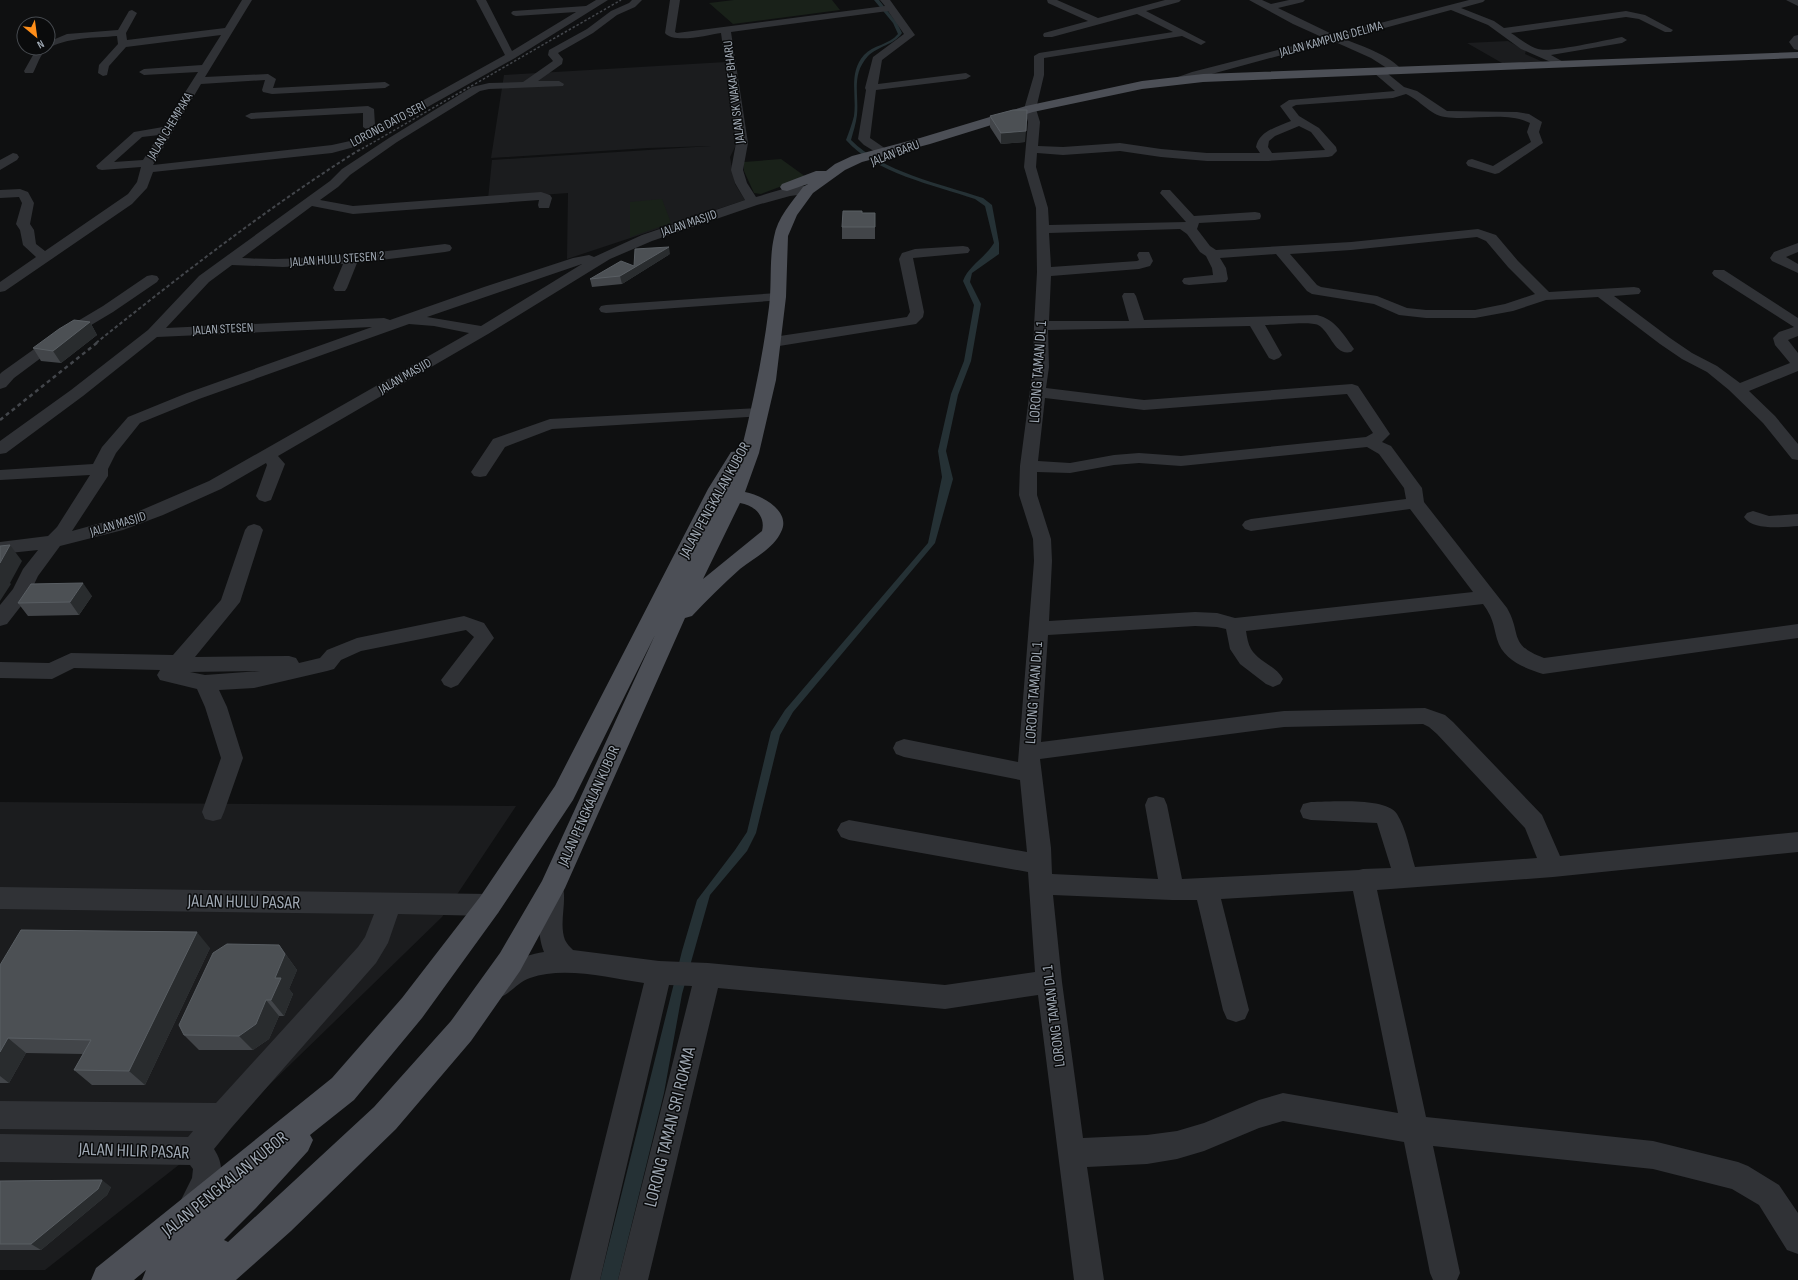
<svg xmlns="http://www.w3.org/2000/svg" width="1798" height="1280" font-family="'Sofia Sans Condensed',sans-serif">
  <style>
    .built { fill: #1b1c1e }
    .green { fill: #192119 }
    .water { fill: #253135 }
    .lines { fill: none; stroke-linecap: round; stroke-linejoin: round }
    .minor { fill: #303236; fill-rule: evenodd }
    .major { fill: #4c4f56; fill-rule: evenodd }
    .rail-far2 { stroke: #43464b; stroke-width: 1.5; stroke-dasharray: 2.5 2; stroke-linecap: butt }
    .rail-far1 { stroke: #43464b; stroke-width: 2; stroke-dasharray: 3.5 2.5; stroke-linecap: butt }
    .rail { stroke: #43464b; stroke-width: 2.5; stroke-dasharray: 4 3.5; stroke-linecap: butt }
    .wall { fill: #424549 }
    .shaded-wall { fill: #292c2e }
    .building { fill: #4c5054; stroke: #595e63 }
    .labels { text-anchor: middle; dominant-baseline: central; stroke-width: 3; stroke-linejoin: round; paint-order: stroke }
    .far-street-label { font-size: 13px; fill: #9fa8b3; stroke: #0a0b0c }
    .street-label { font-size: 15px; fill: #9fa8b3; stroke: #0a0b0c }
    .near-street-label { font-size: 18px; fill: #9fa8b3; stroke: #0a0b0c }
  </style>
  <rect width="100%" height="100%" fill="#0f1011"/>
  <path class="built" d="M1508 41 1526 51 1525 54 1543 62 1502 63 1467 43Z
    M726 62 736 145 730 157 735 184 745 200 567 259 568 193 488 199 492 160 711 146 648 148 491 158 504 75Z
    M0 802 516 806 442 917 222 1131 45 1270H0Z"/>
  <path class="green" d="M734 0H832L840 10 733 24 709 3Z
    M781 159 806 177 761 194 754 193 744 171V162Z
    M662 199 671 223 630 237V202Z"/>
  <path class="water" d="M874 0H879L897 23 902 33C894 45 878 46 868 56 851 75 859 93 857 115 856 124 853 132 851 140 882 172 941 184 983 198L992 205 999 243V254L972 273 970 282 981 304 971 361 958 395 946 451 953 479 935 543 793 712 780 735 756 833 747 851 710 895 682 994 664 1093 618 1280H600L682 951 697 900 735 850 747 832 771 732 785 710 928 543 942 477 938 451 951 394 964 361 974 305 963 281C969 265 985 258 994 243L985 206 975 199C934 185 875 173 846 140 849 132 852 124 854 116 857 95 848 73 864 55 873 45 889 45 898 34L893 23Z"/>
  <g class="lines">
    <path class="minor" d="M242 0H252L205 77 268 74 276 79 273 88 385 82 390 85 385 88 272 94 263 92 262 90 265 80 201 84 153 165 332 145 350 141 369 131 363 127V113L251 119 245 116 251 113 368 106 374 109 375 125 377 126 505 55 476 0H486L512 51 576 12 516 16 513 15 511 13 513 11 586 6 596 0H608L515 58 358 146 332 153 153 172 147 188 132 204 5 291 0 292V282L36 257 23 245 20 230 16 224 22 203 19 197 0 198V190L20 189 28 192 34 203 30 224 34 230 36 244 45 251 128 194 137 182 141 167 102 170 98 169 96 166 134 132 163 127 198 72 144 75 139 72 144 69 202 65 221 35 126 47 109 66 107 75 103 76 98 73 99 65 118 44 117 36C94 38 67 37 47 49 40 54 37 66 33 73H25L24 71 37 48H48V42L67 34 118 30 129 11 132 10 137 13 126 33 127 40 225 28ZM159 135 143 160 114 162 142 137Z
      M632 0H642L635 7 617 15 593 33 558 53 563 59 562 64 538 81H559L564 84 563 86 489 89 480 91 397 142 350 175 338 187 320 200 353 206 541 192 550 195 552 198 549 208H539L538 205 539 200 353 214 312 206 242 258C310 262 378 252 445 244L450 245 452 248 450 251 445 252 357 263 347 288 345 291H335L333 288 343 264 283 267 232 265 209 282 166 328 384 318 390 320 484 287 573 258 589 255 594 257 642 235 745 200 735 183 731 170 736 143 721 33C708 35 674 44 665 33L670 0H680L675 32 677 33 885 6 880 0H890L915 35 882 60 878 84 966 73 971 76 966 79 876 90 870 138 886 149 888 152 886 155 882 156 864 145 858 139 866 90 865 88 873 57 904 34 888 11 731 32 748 143 743 170 747 183 756 197C772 193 795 183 812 187L814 190 812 193 790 196 757 205 652 241 610 259 488 334 278 456 285 464 271 500 265 502 259 500 256 496 267 465 266 463 221 489 163 515 123 530 60 546 38 576 28 597 7 624 0 626V605L13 589 23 569 38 550 0 554V542L48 536 57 527 90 475 0 480V470L93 464 102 447 128 417 187 393 372 327 157 337 83 396 6 453 0 454V441L71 390 148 330 199 276 330 181 342 169 389 138 472 87 489 83 523 82 553 61 548 55 549 50 587 29 611 11 629 3ZM582 264 481 326 427 317ZM409 324 434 326 469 333 209 481 130 515 72 531 108 476V469L116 453 140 423 199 399Z
      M1047 0H1057L1098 18 1165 0H1181L1179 2 1146 11 1206 42 1201 45 1182 36 1044 58V75L1036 109 1040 122 1038 146 1063 147 1120 143 1161 149 1207 153H1260L1256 147C1259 131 1277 127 1291 121L1280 106 1289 100 1395 91 1374 73 1373 71 1374 69H1382L1404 87 1417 91 1447 111 1517 112 1529 114 1542 122 1539 132 1543 143 1499 173 1495 174 1468 166 1466 163 1468 160 1472 159 1493 166 1531 142 1527 132 1530 123C1507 111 1471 121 1445 117 1430 115 1420 100 1406 94L1393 98 1296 105 1292 107 1299 116 1319 128 1336 147 1337 151 1332 156 1328 157 1268 161H1207L1161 157 1120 151 1063 155 1037 153 1036 167 1048 208 1049 225 1186 222 1160 193 1162 190H1170L1194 216 1255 212 1260 213 1261 216 1260 219 1255 220 1199 223 1197 229 1210 246 1216 250 1351 242 1478 229 1496 235 1518 261 1549 292 1634 287 1639 288 1641 291 1639 294 1614 296 1670 338 1692 353 1717 366 1740 383 1790 363 1775 345 1773 338 1779 332 1794 327 1714 276 1712 273 1714 270H1724L1798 318V336L1788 340 1798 353V371L1749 391 1775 416 1798 444V460L1792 459 1763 423 1729 390 1707 372 1682 359 1660 344 1598 297 1546 300 1513 311 1475 318H1426L1399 315 1374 304 1312 294 1307 291 1276 254 1220 258 1226 268 1228 279 1226 282 1189 285 1184 284 1182 281 1184 278 1213 275 1212 268 1206 256 1200 252 1187 234 1180 229 1049 233 1051 267 1137 261 1139 260 1137 255 1139 252H1149L1153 261 1150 266 1139 269 1051 276 1049 321H1129L1122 296 1124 293H1134L1136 296 1144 320 1317 315C1335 319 1344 335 1354 349L1351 352C1334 356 1331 332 1318 325 1311 321 1274 325 1265 325L1282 355 1279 358 1274 360 1269 358 1250 326 1048 330 1049 367 1046 388 1144 400 1352 384 1358 386 1390 434 1382 442 1391 446 1419 484 1422 488 1424 502 1507 608C1522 634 1508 645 1544 658L1798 624V638L1543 674C1524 668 1503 660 1497 639 1493 623 1493 618 1483 604L1246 631C1247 637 1248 644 1251 649 1259 662 1276 666 1283 679L1280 684 1273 687 1266 684 1240 664 1230 649 1226 629 1217 627 1195 626 1048 635 1041 742 1284 711 1425 708 1445 715 1453 722 1542 815 1560 856 1798 832V852L1553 877 1377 890 1426 1117 1653 1141 1738 1162 1748 1166 1779 1185 1798 1213V1254L1787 1250 1759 1205 1732 1189 1653 1169 1433 1146 1460 1273 1457 1280H1433L1430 1273 1404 1142 1283 1121 1259 1128 1204 1151 1177 1159 1147 1164 1087 1167 1104 1280H1074L1038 995 945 1009 718 988 648 1280H618L692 986 669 985 600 1280H570L644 983C609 978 564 966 530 978 518 982 511 993 499 998L490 994 486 986C496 964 522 956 544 952 537 936 536 897 543 881L552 878 561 881C569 899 558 921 565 940 567 944 570 947 573 950L659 961 708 963 945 985 1035 972 1028 872 849 840 841 837 837 830 841 823 849 820 1027 852 1020 780 904 757 896 754 893 748 896 742 904 739 1018 762 1034 561 1033 539 1019 495 1020 466 1033 367 1034 326 1037 272 1036 208 1024 167 1028 122 1024 109 1034 75V56L1039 53 1173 32 1137 14 1052 37H1044L1043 35 1044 33 1088 21 1048 3ZM1299 126 1311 132 1325 150 1272 153 1268 147 1269 141 1275 136ZM1477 237 1486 241 1508 267 1535 294 1505 304 1475 310H1426L1407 308 1377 296 1321 287 1317 285 1290 254 1351 250ZM1347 394 1373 433 1366 437 1181 456 1139 453 1114 455 1070 463 1038 461 1045 398 1144 410ZM1367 447 1379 454 1404 488 1406 499 1251 519 1245 521 1242 525 1245 529 1251 531 1410 509 1473 592 1235 618 1217 613 1195 612 1049 621 1052 561 1051 539 1037 495V472L1070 473 1114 465 1139 463 1181 466ZM1423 724 1429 727 1437 734 1525 828 1537 858 1415 867C1410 851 1406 828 1397 814 1386 797 1331 802 1311 802L1303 804 1300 811 1303 818 1311 820 1377 823 1391 868 1363 869 1359 870 1182 879 1167 805 1164 798 1156 796 1148 798 1145 805 1158 879 1052 874 1051 848 1040 759 1284 727ZM1353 891 1398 1113 1283 1093 1259 1100 1204 1123 1177 1131 1147 1135 1083 1138 1062 982 1053 895 1172 900H1197L1223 1010 1227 1019 1236 1022 1245 1019 1249 1010 1221 899Z
      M1249 0H1262L1271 4 1289 0H1305L1303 2 1278 8 1334 35 1469 0H1485L1483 2 1461 8 1494 21 1504 28 1626 11 1645 15 1673 30 1671 32H1665L1639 19 1626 17 1511 33C1520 39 1528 46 1538 49 1550 53 1606 40 1622 37L1627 40 1622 43 1551 55 1567 64 1566 66 1562 67 1521 49 1488 25 1451 10 1344 39C1360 45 1391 56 1402 70L1401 72H1393L1371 58 1333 41 1186 81H1178L1177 79 1178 77 1192 72 1324 38 1293 24Z
      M1786 0H1798V6Z
      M1798 35V50L1794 49 1789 42 1794 36Z
      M13 153 17 154 19 157 17 160 0 170V160Z
      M1798 243V252L1786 257 1798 264V273L1772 261 1770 258 1774 252Z
      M963 246 968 247 970 250 968 253 913 258 924 312 923 317 916 324 773 347 768 345 765 342 768 339 773 337 907 317 910 312 899 259 902 253 915 249Z
      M152 275 157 276 159 279 157 282 113 312 61 343 14 378 6 387 0 389V374L2 372 51 337 103 306 147 276Z
      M778 293 783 294 785 297 783 300 606 313 601 312 599 309 601 306 606 305Z
      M759 408 765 410 767 413 765 416 552 429 505 447 486 476 480 477 474 476 471 472 493 439 550 419Z
      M1753 511 1769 516 1798 514V526C1783 527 1753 531 1744 517L1747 513Z
      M254 524 260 526 263 530 240 602 195 657 289 656 296 658 299 663 320 658 327 650 357 638 464 616 484 623 494 638 458 685 451 688 444 685 441 680 474 637 466 630 361 651 341 660 334 669 327 671 254 688 219 690 227 707 243 758 224 812 221 819 213 821 205 819 202 812 221 758 205 707 197 689 160 680 157 675 160 670 74 668 52 679 0 678V662L49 663 71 653 173 655 221 600 245 530 248 526ZM260 671 205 675 190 672Z
      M0 887 489 894 498 897 501 905 498 913 489 916 398 914 388 943 376 963 232 1127 214 1149C230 1173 216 1193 204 1214L194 1219 184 1214 179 1204 192 1178 193 1169 190 1165 0 1162V1134L188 1137 193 1131 0 1129V1101L216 1103 358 947 365 937 374 914 0 909Z"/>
    <path class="major" d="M1798 52V58L1203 82 1142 89 1033 112 930 144 862 162 845 170 813 193 797 215 788 236 786 297 776 380 759 453 745 492C761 495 792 511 781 532 774 548 754 558 740 569 723 584 707 600 692 616L685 618 565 888 520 971 471 1041 396 1129 291 1231 236 1280H142L146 1270 134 1280H91L96 1268 332 1078 402 998 480 897 555 786 708 489 731 452 741 451C753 403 763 356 769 307 772 284 769 259 774 237 777 218 792 202 803 187L808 184 787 191 782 190 780 187 782 184 816 171H826L835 164 852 156 920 138 1026 106 1142 81 1203 74ZM740 503C754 505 766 516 762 531L703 579ZM655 635 542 881 500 953 451 1021 374 1107 228 1242 224 1240 256 1208 308 1151 313 1140 310 1135 354 1100 422 1018 498 913 573 800Z"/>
    <path class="rail-far2" d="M358 151 621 0"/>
    <path class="rail-far1" d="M96 343C181 275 267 208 359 150"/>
    <path class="rail" d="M0 420 98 342"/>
  </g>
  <path class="wall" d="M990 116 1025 142 1001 144 990 127Z
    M862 213H875V239H842V227Z
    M670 254 622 284 592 287 590 279 634 266Z
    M90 322 97 335 61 363 41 361 33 348Z
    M92 596 79 615 28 616 18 603Z
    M279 945 297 970 289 989 293 994 284 1016H279L269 1039 253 1050H199L184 1035Z
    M210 948 145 1085H92L74 1070 83 1054 26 1053 9 1083H0V965Z
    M0 1181 111 1187 107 1195 41 1250H0Z"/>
  <path class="shaded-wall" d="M1026 131 1025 142 1001 144V133Z
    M669 247 670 254 622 284 620 276Z
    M90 322 97 335 61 363 53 351Z
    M10 545 22 561 10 583 11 584 0 601V563Z
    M83 583 92 596 79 615 70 602Z
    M197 932 210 948 145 1085 129 1071Z
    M279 945 297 970 289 989 293 994 284 1016 271 1000Z
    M266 1000 279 1016 269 1039 253 1050 239 1036Z
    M8 1038 26 1053 9 1083 0 1076V1052Z
    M102 1180 111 1187 107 1195 41 1250 31 1244Z"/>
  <path class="building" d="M1013 110H1027L1026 131 1001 133 990 116Z
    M843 211H862V213H875V227H842Z
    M669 247 620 276 590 279 621 261 634 266 635 249Z
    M74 320 90 322 53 351 33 348 59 329Z
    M10 545 0 563V546Z
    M83 583 70 602 18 603 31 584Z
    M21 930 197 932 129 1071 74 1070 91 1040 8 1038 0 1052V965Z
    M227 944 279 945 285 954 275 978H281L271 1000H266L256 1024 239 1036 184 1035 179 1025 213 953Z
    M102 1180 98 1189 31 1244H0V1181Z"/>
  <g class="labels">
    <g class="far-street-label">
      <text transform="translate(1331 39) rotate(-15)">JALAN KAMPUNG DELIMA</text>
      <text transform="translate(734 92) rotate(-97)">JALAN SK WAKAF BHARU</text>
      <text transform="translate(388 124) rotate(-28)">LORONG DATO SERI</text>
      <text transform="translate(170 126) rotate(-59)">JALAN CHEMPAKA</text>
      <text transform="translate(895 153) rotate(-21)">JALAN BARU</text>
      <text transform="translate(689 223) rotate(-19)">JALAN MASJID</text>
      <text transform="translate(337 259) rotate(-4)">JALAN HULU STESEN 2</text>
      <text transform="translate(223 329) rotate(-3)">JALAN STESEN</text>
      <text transform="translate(405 376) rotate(-30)">JALAN MASJID</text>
      <text transform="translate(118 524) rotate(-17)">JALAN MASJID</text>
    </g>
    <g class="street-label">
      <text transform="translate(1038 372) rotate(-86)">LORONG TAMAN DL 1</text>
      <text transform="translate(715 500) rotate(-61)">JALAN PENGKALAN KUBOR</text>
      <text transform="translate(1034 693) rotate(-86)">LORONG TAMAN DL 1</text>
      <text transform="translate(589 806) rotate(-66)">JALAN PENGKALAN KUBOR</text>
      <text transform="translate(1054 1016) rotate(-97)">LORONG TAMAN DL 1</text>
    </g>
    <g class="near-street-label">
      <text transform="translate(244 902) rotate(1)">JALAN HULU PASAR</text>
      <text transform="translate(670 1127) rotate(-76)">LORONG TAMAN SRI ROKMA</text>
      <text transform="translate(134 1151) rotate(2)">JALAN HILIR PASAR</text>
      <text transform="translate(225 1184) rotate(-39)">JALAN PENGKALAN KUBOR</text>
    </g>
  </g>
  <g transform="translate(36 36) rotate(151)"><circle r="19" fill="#0a0b0c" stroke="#464a4f"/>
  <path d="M0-3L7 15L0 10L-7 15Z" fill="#ff8e19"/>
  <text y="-6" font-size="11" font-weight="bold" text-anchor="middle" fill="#9fa8b3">N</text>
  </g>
</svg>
